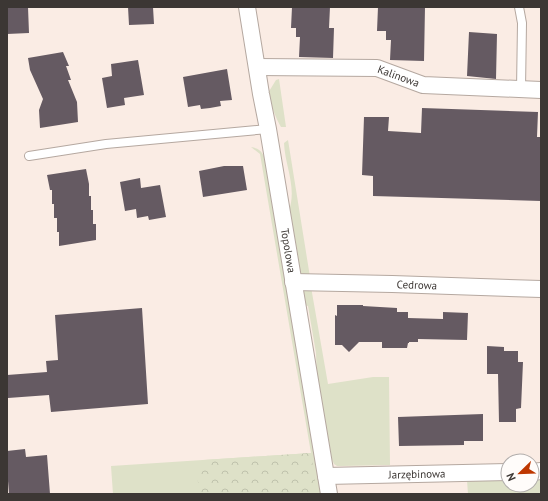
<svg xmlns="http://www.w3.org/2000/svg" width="548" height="501" font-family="'PT Sans',sans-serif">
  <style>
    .grass { fill: #dee1c8 }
    .forest { fill: url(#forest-crowns) }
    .building { fill: #655a62 }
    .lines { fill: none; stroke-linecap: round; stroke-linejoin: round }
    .lane-casing { stroke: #b5a8a0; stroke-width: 10 }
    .street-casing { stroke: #b5a8a0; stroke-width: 18 }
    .lane { stroke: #fff; stroke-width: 8 }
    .street { stroke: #fff; stroke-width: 16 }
    .labels { text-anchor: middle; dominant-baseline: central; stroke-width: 4; stroke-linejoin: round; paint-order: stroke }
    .street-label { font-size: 11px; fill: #3c3734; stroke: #fffcfa }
  </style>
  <defs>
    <pattern id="forest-crowns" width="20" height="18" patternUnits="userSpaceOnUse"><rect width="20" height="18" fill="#dee1c8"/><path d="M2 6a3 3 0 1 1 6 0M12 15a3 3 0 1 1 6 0" fill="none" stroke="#bfc2ac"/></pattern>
  </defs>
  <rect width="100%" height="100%" fill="#faece4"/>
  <path class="grass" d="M279 79 286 127H281C275 117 271 104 268 93L276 80Z
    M288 140 310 277H300L288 213C298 189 285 167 284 143Z
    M251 147C257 148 261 150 264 156L303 383 321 494H113L111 466 311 453 260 154Z
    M301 287H311L328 384 373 377H389L390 465 342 466H337L334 464 329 452 317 382 316 353 308 306 304 305Z
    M508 479V485H532V479H541V494H468L467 480Z"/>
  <path class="forest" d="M311 453 317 494H200L197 476 204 466V460Z"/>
  <path class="building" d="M7 7H28L29 33 7 34Z
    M128 7H153L154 24 129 25Z
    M292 7H330L329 28H334L333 58 299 57 300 37H296V28H291Z
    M378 7H425L424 61 390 60 391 40H386V31H377Z
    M469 32 497 34 496 79 467 76Z
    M63 52 69 66H66L71 80H68L77 102 78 122 40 128 39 110 43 99 30 70 28 58Z
    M138 60 144 95 124 98 125 105 107 108 102 78 112 76 111 64Z
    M227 69 232 100 220 101 221 106 210 108 201 109 200 105 188 107 183 77Z
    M422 108 538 112 537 137H541V201L373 196V176L362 175 364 117H389L388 131 421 133Z
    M224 166H243L247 190 203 197 199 171Z
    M86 169 89 184V196H91V210H93V224H96V240L59 246V232H57V218H54V204H52V190H50L47 175Z
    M140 178 141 188 160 185 166 217 149 220 148 216 137 218 136 209 125 211 120 182Z
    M337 305H363V306L397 308V312H408V318L443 319V312L468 313 467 340 418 339V342H409V343H408L407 348H382V342H359L349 352 342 345H335V315L337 316Z
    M142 308 148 404 51 412 49 395 8 398 7 375 47 372 46 361 58 360 55 315Z
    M487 346 504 347V351H518V362H523L521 408 516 409V422H499L498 374H487Z
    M483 414V441H464V445L399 446 398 417Z
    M25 449 26 457 47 455 50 494H9L7 468V451Z"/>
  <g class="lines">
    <defs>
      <path id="lane" d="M519 7 522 23 521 89
        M29 156 106 144 268 129"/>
      <g id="street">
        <path id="s1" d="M247 7 261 94 268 129 329 494"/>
        <path id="s2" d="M257 67 377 68 423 85 541 90"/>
        <path id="s3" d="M293 282 392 284 541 289"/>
        <path d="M532 472 541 471"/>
        <path id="s4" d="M326 476 508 472"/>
      </g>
    </defs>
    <use href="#lane" class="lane-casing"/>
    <use href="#street" class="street-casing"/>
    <use href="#lane" class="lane"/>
    <use href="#street" class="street"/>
  </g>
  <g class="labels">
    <g class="street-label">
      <text stroke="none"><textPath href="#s2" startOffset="143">Kalinowa</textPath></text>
      <text stroke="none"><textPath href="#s1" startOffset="247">Topolowa</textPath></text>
      <text stroke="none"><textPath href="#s3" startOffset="124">Cedrowa</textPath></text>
      <text stroke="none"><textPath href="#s4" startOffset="91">Jarzębinowa</textPath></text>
    </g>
  </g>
  <rect width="548" height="501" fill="none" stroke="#3c3734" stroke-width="16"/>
  <g transform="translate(520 473) rotate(247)"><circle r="19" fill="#fffcfa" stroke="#b1adab"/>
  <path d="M0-3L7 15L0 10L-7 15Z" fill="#be3700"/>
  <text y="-6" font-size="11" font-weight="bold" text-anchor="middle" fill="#3c3734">N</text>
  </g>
</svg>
